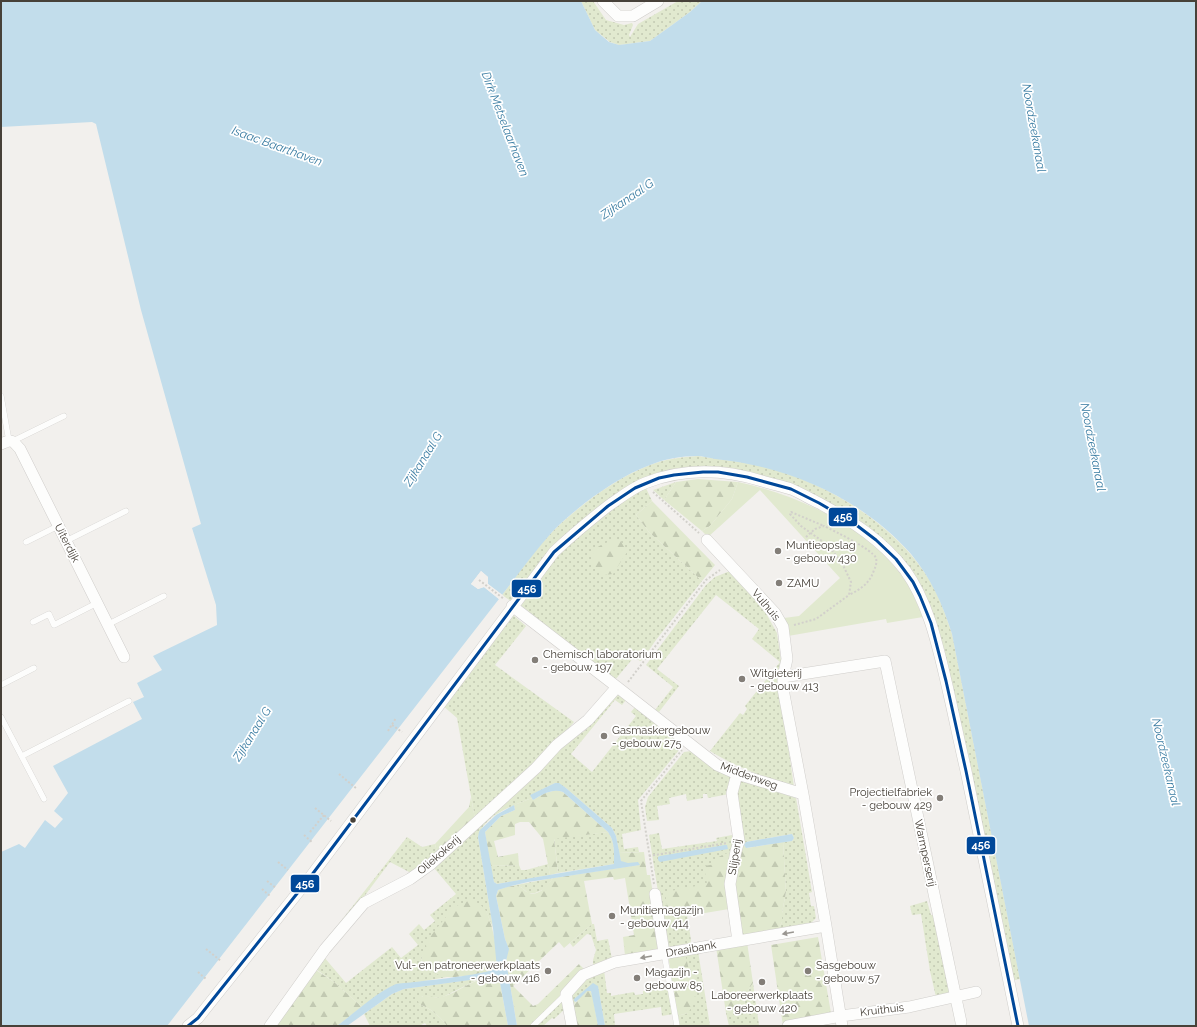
<svg xmlns="http://www.w3.org/2000/svg" width="1197" height="1027" font-family="Raleway,sans-serif">
  <style>
    .grass { fill: url(#grass-dots) }
    .forest { fill: url(#forest-firs) }
    .green { fill: #e1e9cf }
    .water { fill: #c2ddeb }
    .pier { fill: #f2f0ed }
    .lines { fill: none; stroke-linecap: round; stroke-linejoin: round }
    .service-casing { stroke: #d0cecb; stroke-width: 6 }
    .minor-casing { stroke: #d0cecb; stroke-width: 12 }
    .path { stroke: #d2d0cb; stroke-width: 2; stroke-dasharray: 2 2; stroke-linecap: butt }
    .service { stroke: #fdfdfc; stroke-width: 5.5 }
    .minor { stroke: #fdfdfc; stroke-width: 11 }
    .bus-1-casing { stroke: #fff; stroke-width: 6 }
    .bus-1 { stroke: #004899; stroke-width: 3 }
    .oneway { fill: #999691 }
    .poi-dot { fill: #837e78; stroke: #fff; stroke-width: 1.5 }
    .bus-dot { fill: #474139; stroke: #fff; stroke-width: 1.5 }
    .labels { text-anchor: middle; dominant-baseline: central; stroke-width: 3.5; stroke-linejoin: round; paint-order: stroke }
    .street-label { font-size: 11px; fill: #474139; stroke: #fff }
    .poi-label { font-size: 11px; fill: #474139; stroke: #fff; text-anchor: start }
    .water-label { font-size: 12px; font-style: italic; fill: #397ca2; stroke: #fff }
    .line-badge { stroke: #fff; stroke-width: 1.5 }
    .badge-label { font-size: 11px; text-anchor: middle; font-weight: bold; fill: #fff }
  </style>
  <defs>
    <pattern id="grass-dots" width="8" height="8" patternUnits="userSpaceOnUse"><rect width="8" height="8" fill="#e1e9cf"/><path d="M2 2h.1M6 6h.1" fill="none" stroke="#c2c9b2" stroke-width="1.8" stroke-linecap="round"/></pattern>
    <pattern id="forest-firs" width="22" height="20" patternUnits="userSpaceOnUse"><rect width="22" height="20" fill="#e1e9cf"/><path d="M5 1l3.5 6h-7zM16 11l3.5 6h-7z" fill="#c2c9b2"/></pattern>
  </defs>
  <rect width="100%" height="100%" fill="#f2f0ed"/>
  <path class="grass" d="M581 1H593L606 20 624 25 632 23 633 25 629 35 630 37 638 24 678 1H702L690 12 650 41 619 45 610 42 595 30Z
    M698 456C723 460 748 462 773 469 832 486 898 527 930 581 940 598 946 616 952 634L1020 979 1010 981 935 632 900 559 794 489 682 470 595 513 512 602 502 595C519 573 535 549 554 530 580 505 616 478 650 465 665 459 682 457 698 456Z
    M676 482 664 500 653 490Z
    M646 488 652 501 636 515 649 532 702 581 656 640 642 660 640 661 634 657 615 680 519 604 554 558 616 505Z
    M730 571 738 579 767 615 777 633 781 661 780 689 794 787C765 778 736 767 710 751L740 713 743 715 747 709 745 706 780 662 752 639 759 629 716 595 657 669 679 686 659 712 655 710 673 687 646 665 706 585 715 577Z
    M513 615 526 626 495 665 574 722 551 748 475 819 457 718 442 705Z
    M620 695 626 700 622 705 615 700 571 754 592 772 636 716 631 712 635 707 679 741 680 749 638 800 641 830 622 834 624 849 638 847 639 852 619 853 616 836 612 828 566 788 561 785 555 783 531 795 532 798C512 806 484 815 478 837L493 928 486 911 422 956 421 965 447 977 390 987 362 1007 334 982 317 970 324 957 346 983 392 947 401 958 418 945 409 934 419 924 424 930 435 921 430 915 456 894 434 868 561 746 586 730 612 696Z
    M692 751 732 776 729 794 708 798 707 794H703V798L687 801 686 794 669 798 670 804 657 806 659 820 647 821 645 807 648 797 684 752Z
    M739 778 796 798 812 892 809 893 811 906H814L816 918 809 925 778 930 782 922V913L786 892 783 842 792 841 794 838 792 834 746 842 744 845 742 846 735 792Z
    M608 832C615 842 614 852 614 864L558 873 554 838Z
    M659 833 662 849 717 841 716 838 732 835 734 848 732 855 717 864 707 884 669 919 687 915 691 940 690 945 667 949 649 835Z
    M407 837 422 847 435 844 438 856 411 873 390 862 327 946 322 945Z
    M548 864 550 875 497 884 494 882 490 866 519 865 521 870H526Z
    M553 878 545 889 535 893H528L521 887 511 886Z
    M927 901 931 915H935L950 991 945 995 936 997 930 971 921 914 912 915 910 906Z
    M592 924H594L597 941 608 939 612 959 595 965 593 964V960L596 950 591 935 587 934 573 947 570 943Z
    M698 951 710 1026H679L677 1016 688 1013 685 953Z
    M604 970 607 993H611V996L634 992 635 995 643 994V991L668 987 673 1014 662 1016 661 1007 614 1014 615 1026H605L598 987 575 1002H576L571 1008 569 994 584 978Z
    M481 978 441 998 422 996 419 1004C430 1008 440 1016 447 1026H427L425 1023 419 1026H370L364 1014 392 994 404 989Z
    M753 983 759 1025 729 1026 726 1013 744 1007C744 997 747 991 753 983Z
    M564 998 565 1009 554 1019 552 1018 543 1026H535Z"/>
  <path class="forest" d="M698 479 738 482 732 499 710 526 702 531 664 500 676 482Z
    M652 501 715 565 702 581 649 532 636 515Z
    M620 540 627 552 613 574 603 575 595 569C594 566 593 563 592 559 592 545 609 541 620 540Z
    M557 790 563 792 608 832 554 839 558 873 550 875 543 839 529 822H520L515 824V835L494 841 498 857 518 853 519 865 490 866 485 832 501 816 515 810 514 805 532 798 533 800 545 793Z
    M471 797 475 819 438 856 435 844 469 807Z
    M783 842 786 892 782 913V922L778 930 741 936 733 884 742 846 744 845 747 848Z
    M644 852 647 875H650L662 950 625 956 623 937 634 935 625 878 614 880 613 877 584 881 592 924 564 948 559 942 513 986 533 1006 538 1004 579 964 584 969 562 996 530 1026H517L506 961C507 952 509 948 505 939L496 896 498 890C505 888 512 884 520 887 523 887 524 891 527 892 538 898 547 886 553 878L638 865 623 863 621 861 619 853Z
    M729 853 732 855 729 909 669 919 665 892 707 884 704 866 716 864 717 858 724 854Z
    M470 900C477 902 482 905 486 911 492 921 499 956 497 968 491 973 456 978 447 977 439 977 429 969 421 965L422 956 429 938 454 907Z
    M818 937 832 1019 783 1026 771 945Z
    M747 942 753 983C747 991 744 997 744 1007L726 1013 716 947Z
    M685 953 696 1000 688 1013 677 1016 668 955Z
    M316 970 334 982 362 1007 337 1026H270Z
    M492 977H499L508 1026H447C440 1016 430 1008 419 1004L417 998C427 993 433 999 442 997 459 992 474 978 492 977Z
    M589 990 592 993 598 1026H574L571 1008 587 991Z"/>
  <path class="green" d="M738 482C798 495 869 527 904 579 912 590 917 604 923 617L887 623 886 619 788 636 784 618 799 616 840 578 760 490 708 537 702 531 710 526 732 499Z"/>
  <path class="water" d="M1 1H581L595 30 609 42 619 45 650 41 690 12 702 1H1196V1026H1029L952 634C943 605 931 578 911 554 862 498 787 466 715 459 709 458 703 456 697 456 682 456 664 459 650 465 617 477 578 506 553 531 535 551 519 573 502 595L488 584V577L481 571 471 584 478 589 484 587 499 599 167 1026H1V852L19 844 25 848 45 820 55 828 63 819 54 811 68 793 53 766 142 719 133 702 144 697 137 683 162 670 153 656 217 625 216 605 192 528 201 524 141 310 96 124 92 122 1 127Z
    M555 783H559L566 788 612 828 616 836 621 861 628 863 638 862 640 865 528 882 511 886 498 890 496 896 505 939 509 949 506 961 517 1026H508L499 977H492L404 989 392 994 347 1026H337C356 1012 374 994 396 984 413 982 488 975 497 968L493 928 478 837 479 832 480 830 496 815 514 805 515 810 501 816 485 832 494 882 497 884 614 864C614 852 615 842 608 832L563 792C552 788 542 795 533 800L530 795Z
    M792 834 794 838 792 841 746 848 744 845 746 842Z
    M725 845H727L728 849 660 862 658 860V857L660 856Z
    M593 983 598 986 605 1026H598L591 991H587L576 1002 574 1001V999Z"/>
  <path class="pier" d="M481 571 488 577V584L504 596H501L486 585V578L481 574 474 583 478 587 485 585 500 597V600L484 587 478 589 471 584Z"/>
  <g class="lines">
    <defs>
      <path id="service" d="M1 396 9 441
        M13 441 64 416
        M66 541 126 511
        M26 542 58 526
        M33 622 49 614 54 625 97 603
        M107 625 164 596
        M1 685 34 668
        M1 717 44 799
        M22 756 129 701
        M664 953 677 1026
        M533 1026 566 994"/>
      <path id="minor" d="M603 1 618 16H633L658 1
        M1 444C12 439 12 440 20 449L124 657
        M707 540 775 613 783 627 787 659 783 677V689L803 794
        M512 606 621 690 717 765 737 774 803 794 826 926 842 1026
        M783 677 885 661 961 1022
        M737 774 732 793 739 841 736 851 730 884 738 941
        M655 894 664 953
        M188 1026 198 1018 311 876 554 552C572 535 589 521 608 506 620 498 632 488 645 483 683 468 723 469 762 481 772 484 782 486 791 489 801 493 810 499 819 503 852 521 882 540 905 570 928 602 937 643 946 681 953 711 959 741 966 771 983 856 1000 941 1018 1026
        M270 1026 325 949 364 903 410 879 431 864 536 768 557 745 588 720 617 687
        M572 1026 566 994 583 975 615 962 826 926
        M788 1026 841 1016 909 1007 976 992"/>
    </defs>
    <use href="#service" class="service-casing"/>
    <use href="#minor" class="minor-casing"/>
    <path class="path" d="M653 492 699 533
      M806 537 815 529 824 526C834 531 872 549 876 558 877 562 876 566 874 570 870 583 861 589 849 595
      M479 580 504 599
      M794 625 816 619 849 595 851 582 843 565 829 546 801 526 790 514 791 512 824 526
      M628 682 706 580 720 570
      M392 725 402 732
      M388 731 396 718
      M339 774 357 789
      M315 808 331 821
      M310 832 324 815
      M304 835 313 843
      M649 856 727 843
      M278 862 288 870
      M267 881 276 888
      M654 884 641 801 682 750
      M262 889 270 896
      M206 949 221 961
      M198 972 206 979"/>
    <use href="#service" class="service"/>
    <use href="#minor" class="minor"/>
    <defs>
      <path id="bus-1" d="M188 1026 198 1018 311 876 554 552 608 506 635 488 659 478 674 475 703 472H718L747 477 791 489 819 503 855 524 876 540 896 559 913 582 920 596 931 623 946 681 966 771 1018 1026"/>
    </defs>
    <use href="#bus-1" class="bus-1-casing"/>
    <use href="#bus-1" class="bus-1"/>
  </g>
  <defs><path id="oneway-solid" d="M-6-.8H1V-3.2L6.5 0L1 3.2V.8H-6Z"/></defs>
  <g class="oneway">
    <use href="#oneway-solid" transform="translate(788 933) rotate(170)"/>
    <use href="#oneway-solid" transform="translate(646 957) rotate(170)"/>
  </g>
  <g class="poi-dot">
    <circle cx="778" cy="551" r="4"/>
    <circle cx="779" cy="583" r="4"/>
    <circle cx="535" cy="660" r="4"/>
    <circle cx="742" cy="679" r="4"/>
    <circle cx="604" cy="736" r="4"/>
    <circle cx="940" cy="798" r="4"/>
    <circle cx="612" cy="916" r="4"/>
    <circle cx="548" cy="971" r="4"/>
    <circle cx="808" cy="971" r="4"/>
    <circle cx="637" cy="978" r="4"/>
    <circle cx="762" cy="982" r="4"/>
  </g>
  <circle class="bus-dot" cx="353" cy="820" r="3.5"/>
  <g class="labels">
    <g class="street-label">
      <text transform="translate(67 543) rotate(63)">Uiterdijk</text>
      <text transform="translate(766 605) rotate(50)">Vulhuis</text>
      <text transform="translate(749 776) rotate(20)">Middenweg</text>
      <text transform="translate(925 853) rotate(78)">Warmperserij</text>
      <text transform="translate(439 855) rotate(-41)">Oliekokerij</text>
      <text transform="translate(735 857) rotate(-81)">Slijperij</text>
      <text transform="translate(691 949) rotate(-10)">Draaibank</text>
      <text transform="translate(882 1010) rotate(-7)">Kruithuis</text>
    </g>
    <g class="poi-label">
      <text x="786" y="545">Muntieopslag<tspan x="786" dy="13">- gebouw 430</tspan></text>
      <text x="787" y="583">ZAMU</text>
      <text x="543" y="654">Chemisch laboratorium<tspan x="543" dy="13">- gebouw 197</tspan></text>
      <text x="750" y="673">Witgieterij<tspan x="750" dy="13">- gebouw 413</tspan></text>
      <text x="612" y="730">Gasmaskergebouw<tspan x="612" dy="13">- gebouw 275</tspan></text>
      <text x="932" y="792" text-anchor="end">Projectielfabriek<tspan x="932" dy="13">- gebouw 429</tspan></text>
      <text x="620" y="910">Munitiemagazijn<tspan x="620" dy="13">- gebouw 414</tspan></text>
      <text x="540" y="965" text-anchor="end">Vul- en patroneerwerkplaats<tspan x="540" dy="13">- gebouw 416</tspan></text>
      <text x="816" y="965">Sasgebouw<tspan x="816" dy="13">- gebouw 57</tspan></text>
      <text x="645" y="972">Magazijn -<tspan x="645" dy="13">gebouw 85</tspan></text>
      <text x="762" y="995" text-anchor="middle">Laboreerwerkplaats<tspan x="762" dy="13">- gebouw 420</tspan></text>
    </g>
    <g class="water-label">
      <text transform="translate(505 124) rotate(69)">Dirk Metselaarhaven</text>
      <text transform="translate(1034 128) rotate(80)">Noordzeekanaal</text>
      <text transform="translate(277 146) rotate(20)">Isaac Baarthaven</text>
      <text transform="translate(627 199) rotate(-34)">Zijkanaal G</text>
      <text transform="translate(1093 447) rotate(79)">Noordzeekanaal</text>
      <text transform="translate(423 459) rotate(-58)">Zijkanaal G</text>
      <text transform="translate(252 734) rotate(-58)">Zijkanaal G</text>
      <text transform="translate(1166 762) rotate(77)">Noordzeekanaal</text>
    </g>
  </g>
  <g class="line-badge">
    <rect x="828" y="507" width="30" height="20" rx="4" fill="#004899"/>
    <rect x="511" y="579" width="31" height="19" rx="4" fill="#004899"/>
    <rect x="966" y="836" width="30" height="19" rx="4" fill="#004899"/>
    <rect x="290" y="874" width="30" height="19" rx="4" fill="#004899"/>
  </g>
  <g class="badge-label">
    <text x="843" y="521">456</text>
    <text x="527" y="593">456</text>
    <text x="981" y="849">456</text>
    <text x="305" y="888">456</text>
  </g>
  <rect width="1197" height="1027" fill="none" stroke="#474139" stroke-width="4"/>
</svg>
